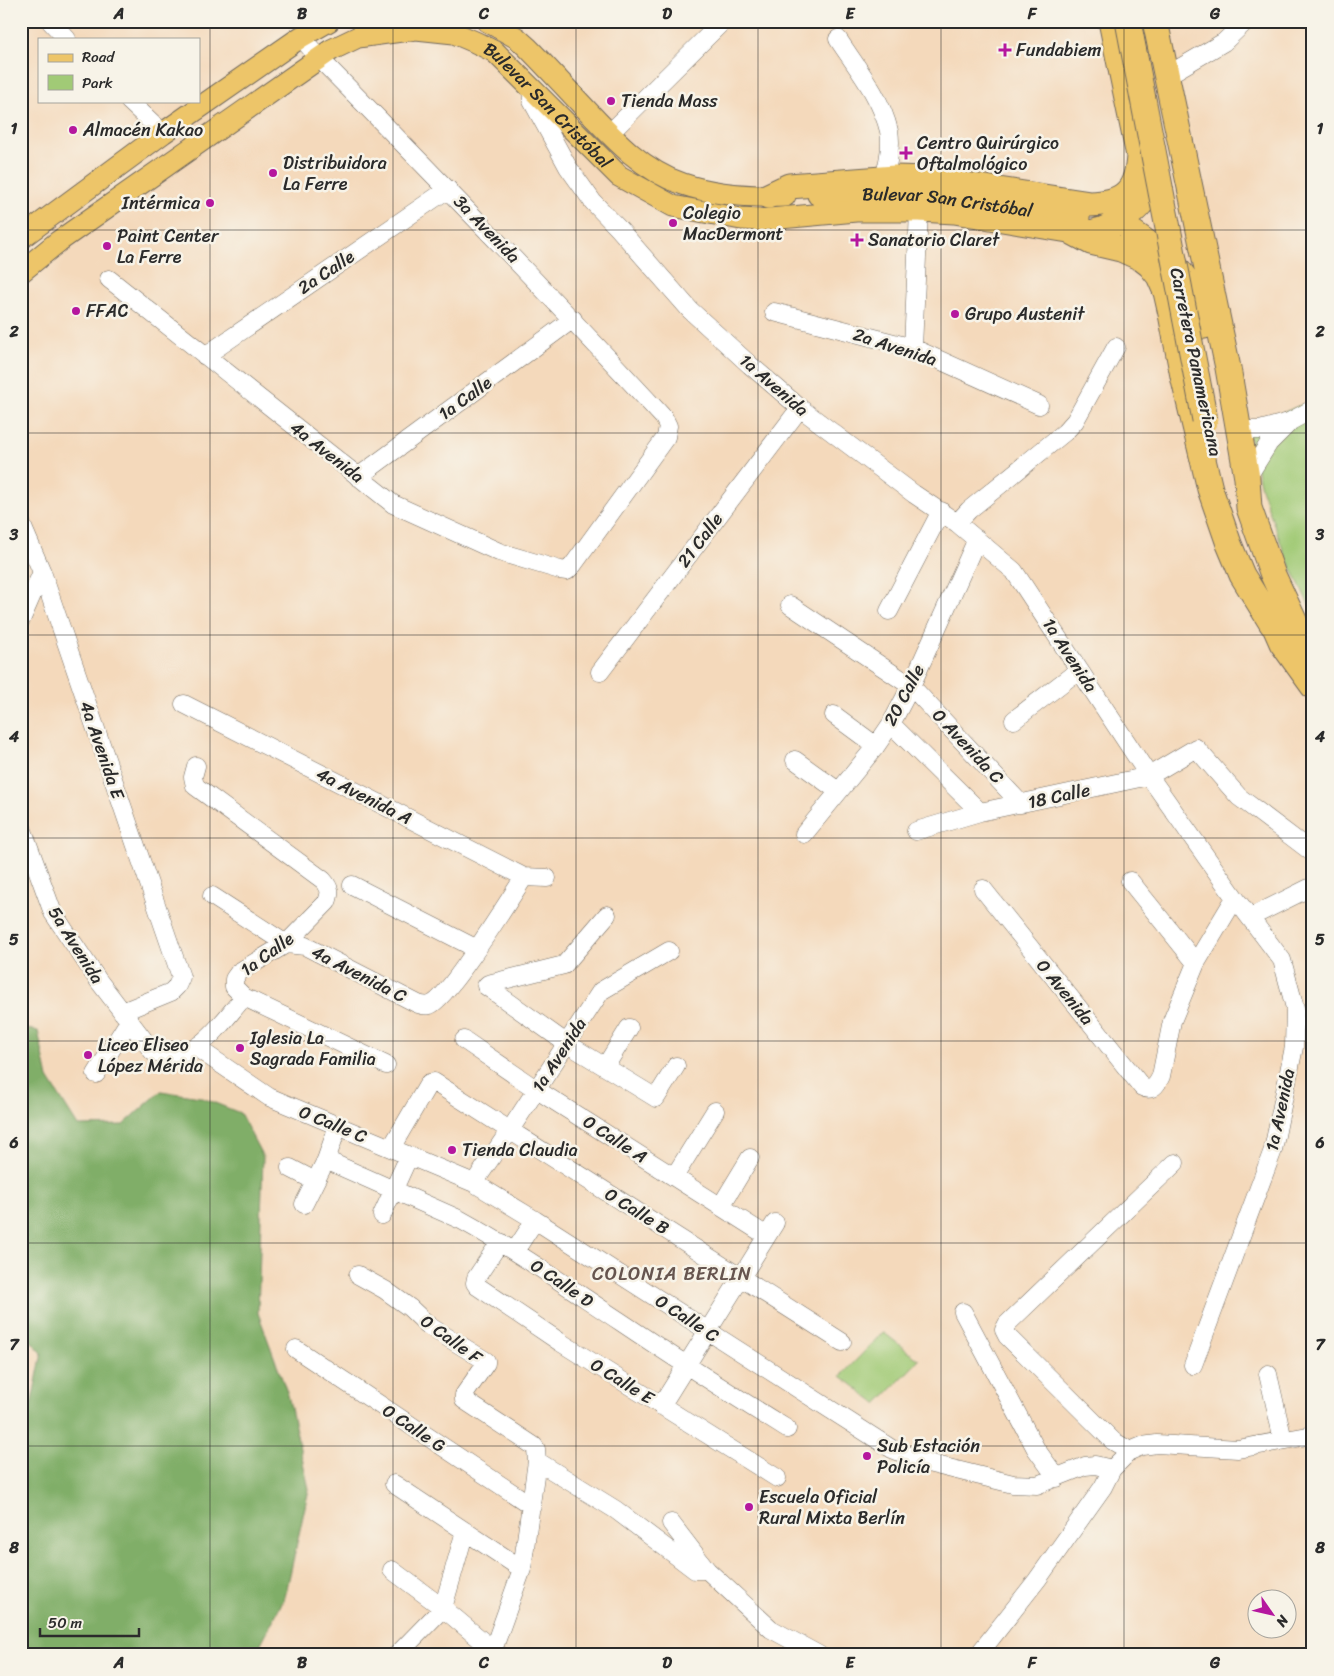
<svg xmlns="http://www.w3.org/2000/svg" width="1334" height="1676" font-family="Sriracha,sans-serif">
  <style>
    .green { fill: #a1ca76; stroke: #667a50 }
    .forest { fill: #80ae67; stroke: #566c49 }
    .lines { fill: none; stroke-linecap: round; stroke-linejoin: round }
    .minor-casing { stroke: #71685d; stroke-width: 19 }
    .major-casing { stroke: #71685d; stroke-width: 23 }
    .highway-casing { stroke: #71685d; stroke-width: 27 }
    .minor { stroke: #fff; stroke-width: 18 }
    .major { stroke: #edc569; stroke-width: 21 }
    .highway { stroke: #edc569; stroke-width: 25 }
    .highway-bridge-casing { stroke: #71685d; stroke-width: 27; stroke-linecap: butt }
    .highway-bridge { stroke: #edc569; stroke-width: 25 }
    .grid { fill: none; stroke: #2b2b2b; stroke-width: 1; stroke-opacity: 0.55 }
    .poi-dot { fill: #b5179e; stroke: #f7f3e8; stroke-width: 2 }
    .labels { text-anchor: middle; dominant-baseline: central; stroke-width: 5; stroke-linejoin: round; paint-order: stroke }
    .poi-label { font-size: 18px; fill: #2b2b2b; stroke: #f7f3e8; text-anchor: start }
    .street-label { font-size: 18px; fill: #2b2b2b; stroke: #f7f3e8 }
    .neighbourhood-label { font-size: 19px; letter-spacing: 1px; fill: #66554f; stroke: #f7f3e8 }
    .neatline { fill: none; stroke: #2b2b2b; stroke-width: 2 }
    .grid-label { font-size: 16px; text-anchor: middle; font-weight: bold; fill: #2b2b2b }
  </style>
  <rect width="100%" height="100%" fill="#f7f3e8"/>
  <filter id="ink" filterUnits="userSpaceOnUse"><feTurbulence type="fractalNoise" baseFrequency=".02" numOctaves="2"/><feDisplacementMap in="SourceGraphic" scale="10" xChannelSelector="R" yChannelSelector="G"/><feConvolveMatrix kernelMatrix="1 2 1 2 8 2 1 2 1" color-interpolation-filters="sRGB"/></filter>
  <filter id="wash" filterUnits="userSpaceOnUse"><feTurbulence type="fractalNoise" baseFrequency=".0096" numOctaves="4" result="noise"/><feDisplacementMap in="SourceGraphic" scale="20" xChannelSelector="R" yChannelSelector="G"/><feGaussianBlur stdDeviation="1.12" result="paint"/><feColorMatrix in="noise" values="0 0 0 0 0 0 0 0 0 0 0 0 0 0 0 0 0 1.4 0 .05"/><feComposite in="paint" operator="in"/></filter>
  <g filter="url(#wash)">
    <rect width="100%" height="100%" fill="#f4d9bb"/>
    <path class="green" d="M1313 400V613L1285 555 1261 488 1247 428Z
      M883 1332 919 1360 877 1404 841 1376Z"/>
    <path class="forest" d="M21 1028 38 1031 48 1078 78 1126 123 1125 161 1091 200 1097 240 1113 263 1157 258 1313 288 1395 309 1489 285 1597 255 1655H21V1428L29 1415 42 1353 21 1330Z"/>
  </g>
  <g filter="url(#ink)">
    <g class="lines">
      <defs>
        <path id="minor" d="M50 21 67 39
          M838 39C857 68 881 97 889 131 892 146 888 164 884 178
          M1166 76 1224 42 1246 21
          M531 88 532 101 568 167 593 202 619 229 690 310 750 365 800 408 914 494 957 523 1014 571 1149 776 1235 898 1282 960 1295 1008 1294 1047 1273 1150 1193 1365
          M129 101 163 133
          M609 134 723 21
          M109 279 393 504 499 552 560 570 567 571 573 565 666 437 668 426 664 418C551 296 436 177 320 59L301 37
          M774 312 913 348 1039 405
          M913 348 919 211
          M205 356 448 189
          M1240 430H1260L1289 422 1313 409
          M358 477 573 319
          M1247 478 1269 443 1289 423
          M21 523 42 572 181 977 177 986 171 992 122 1012
          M957 523 969 510 1065 432 1075 421 1116 347
          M790 605 911 686 1021 804
          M889 611 941 511
          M21 620 42 572
          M600 672 800 408
          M184 704 524 877 547 878
          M834 715 876 746
          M1014 720 1079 670
          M891 724 980 812
          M795 760 838 791
          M21 825 53 913 98 980 153 1052C195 1067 219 1025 244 997L234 987V979L239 972 286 944 327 902C331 892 330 888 323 880L195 786 193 777 196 766
          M916 831 980 812 1149 776 1196 748 1239 797 1313 853
          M804 834 876 746 891 724 911 686 977 539
          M1130 881 1196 963
          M352 885 477 949
          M983 889 1142 1087C1152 1092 1157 1085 1161 1076L1172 1021 1196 963 1235 898
          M212 896 286 944 305 946 418 1004C421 1005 427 1006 430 1005 447 1000 511 897 524 877
          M607 915 564 965 488 984 486 986 566 1043 656 1098 676 1066
          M1251 917 1313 886
          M244 997 386 1065
          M464 1040 537 1090 767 1236
          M197 1048 269 1097 474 1183 535 1220 892 1449 924 1462 1013 1484 1037 1485 1085 1466 1095 1465 1112 1469
          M605 1067 629 1028
          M96 1074 129 1021
          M391 1148 429 1083 434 1082 842 1342
          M326 1160 461 1220C517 1251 568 1287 621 1322 676 1359 731 1394 787 1429
          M290 1168 315 1181
          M674 1177 715 1111
          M474 1183 510 1130 601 991 669 951
          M304 1204 326 1160 338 1126
          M721 1206 750 1158
          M382 1215 409 1156
          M500 1242 476 1278 475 1283 477 1286 560 1342 777 1478
          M515 1251 535 1220
          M358 1275 385 1290 410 1308 429 1326 486 1361V1363L464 1395V1400L534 1446 536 1449 537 1461 522 1569 493 1650
          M963 1312 1036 1449 1057 1478
          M296 1349 532 1506
          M1268 1374 1283 1440
          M661 1406 775 1223
          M1130 1451 1113 1441 1007 1336 1004 1330 1007 1324 1175 1163
          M537 1461 616 1510 695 1570H707L771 1629 819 1655
          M394 1484 522 1569
          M671 1523 707 1570
          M392 1570 443 1608 499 1655
          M397 1655 443 1608 465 1531
          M978 1655 1037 1580 1103 1487 1112 1469 1130 1451 1142 1446 1157 1444 1238 1449 1313 1435"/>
        <g id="major">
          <path d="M487 21 517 38 527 47C546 66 564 86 582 105 611 136 641 170 683 184 715 195 752 197 785 196"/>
          <path id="s1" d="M818 195 872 194 924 195 1079 218"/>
          <path d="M21 238 163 133 301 37 329 21"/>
          <path id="s2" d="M21 272 59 241 331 50 358 37 416 29 454 33 475 42 495 52 619 176 673 206 741 219 759 220 856 211H919L954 213 1074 233"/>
        </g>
        <path id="highway" d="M1155 21 1228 368 1247 478 1249 508 1273 575 1299 631 1313 650
          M768 196 789 186 895 178 926 179 1090 204C1125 203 1137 190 1139 156L1111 21
          M1132 232C1172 260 1193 275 1204 326
          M1074 233 1091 242 1121 249 1141 258 1150 265 1159 276 1166 292 1171 314 1183 376 1210 489 1229 544 1242 575 1272 624
          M1074 233C1080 233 1088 233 1094 232 1116 227 1146 207 1151 184
          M1267 609 1282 643 1313 686"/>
      </defs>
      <use href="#minor" class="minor-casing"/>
      <use href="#major" class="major-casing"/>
      <use href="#highway" class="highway-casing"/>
      <use href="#minor" class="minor"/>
      <use href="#major" class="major"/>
      <use href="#highway" class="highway"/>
      <defs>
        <path id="highway-bridge" d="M1128 21 1205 420"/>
      </defs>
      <use href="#highway-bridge" class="highway-bridge-casing"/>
      <use href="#highway-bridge" class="highway-bridge"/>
    </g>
  </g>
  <path class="grid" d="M210 21V1655M393 21V1655M576 21V1655M758 21V1655M941 21V1655M1124 21V1655M21 230H1313M21 433H1313M21 635H1313M21 838H1313M21 1041H1313M21 1243H1313M21 1446H1313"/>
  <g class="poi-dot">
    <path d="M1002.5 42.5h5v5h5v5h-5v5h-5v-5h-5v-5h5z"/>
    <circle cx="611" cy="101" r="5"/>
    <circle cx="73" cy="130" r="5"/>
    <path d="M903.5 145.5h5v5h5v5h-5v5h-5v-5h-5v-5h5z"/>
    <circle cx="273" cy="173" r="5"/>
    <circle cx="210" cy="203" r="5"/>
    <circle cx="673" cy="223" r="5"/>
    <path d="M854.5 232.5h5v5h5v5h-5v5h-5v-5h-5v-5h5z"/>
    <circle cx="107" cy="246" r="5"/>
    <circle cx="76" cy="311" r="5"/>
    <circle cx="955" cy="314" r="5"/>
    <circle cx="240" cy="1048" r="5"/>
    <circle cx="88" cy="1055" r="5"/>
    <circle cx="452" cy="1150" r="5"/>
    <circle cx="867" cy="1456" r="5"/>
    <circle cx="749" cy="1507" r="5"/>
  </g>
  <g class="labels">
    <g class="poi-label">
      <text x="1016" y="50">Fundabiem</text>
      <text x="621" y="101">Tienda Mass</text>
      <text x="83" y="130">Almacén Kakao</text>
      <text x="917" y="143">Centro Quirúrgico<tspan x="917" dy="21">Oftalmológico</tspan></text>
      <text x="283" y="163">Distribuidora<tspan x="283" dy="21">La Ferre</tspan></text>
      <text x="200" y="203" text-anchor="end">Intérmica</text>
      <text x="683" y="213">Colegio<tspan x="683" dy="21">MacDermont</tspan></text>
      <text x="117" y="236">Paint Center<tspan x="117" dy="21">La Ferre</tspan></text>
      <text x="868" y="240">Sanatorio Claret</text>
      <text x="86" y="311">FFAC</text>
      <text x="965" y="314">Grupo Austenit</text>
      <text x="250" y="1038">Iglesia La<tspan x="250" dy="21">Sagrada Familia</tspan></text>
      <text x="98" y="1045">Liceo Eliseo<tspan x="98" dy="21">López Mérida</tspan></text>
      <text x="462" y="1150">Tienda Claudia</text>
      <text x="877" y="1446">Sub Estación<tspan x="877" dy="21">Policía</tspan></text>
      <text x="759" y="1497">Escuela Oficial<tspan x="759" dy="21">Rural Mixta Berlín</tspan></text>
    </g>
    <g class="street-label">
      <text stroke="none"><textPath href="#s2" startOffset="628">Bulevar San Cristóbal</textPath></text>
      <text stroke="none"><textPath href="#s1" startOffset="130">Bulevar San Cristóbal</textPath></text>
      <text transform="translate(487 229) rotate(46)">3a Avenida</text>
      <text transform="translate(326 272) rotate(-34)">2a Calle</text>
      <text transform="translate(895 347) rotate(18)">2a Avenida</text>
      <text transform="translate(1196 362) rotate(78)">Carretera Panamericana</text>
      <text transform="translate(774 385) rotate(41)">1a Avenida</text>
      <text transform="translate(465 398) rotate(-36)">1a Calle</text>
      <text transform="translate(327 452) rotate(38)">4a Avenida</text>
      <text transform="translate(700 540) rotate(-53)">21 Calle</text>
      <text transform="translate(1070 655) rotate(57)">1a Avenida</text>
      <text transform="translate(904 695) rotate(-62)">20 Calle</text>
      <text transform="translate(968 746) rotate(47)">0 Avenida C</text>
      <text transform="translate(102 750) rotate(71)">4a Avenida E</text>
      <text transform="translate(364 796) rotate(27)">4a Avenida A</text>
      <text transform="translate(1059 796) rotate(-12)">18 Calle</text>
      <text transform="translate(76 945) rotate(58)">5a Avenida</text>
      <text transform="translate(267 954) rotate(-36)">1a Calle</text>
      <text transform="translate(359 974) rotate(27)">4a Avenida C</text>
      <text transform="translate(1065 992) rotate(51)">0 Avenida</text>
      <text transform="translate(559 1055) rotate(-57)">1a Avenida</text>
      <text transform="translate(1280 1110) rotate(-78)">1a Avenida</text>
      <text transform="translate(333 1124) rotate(22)">0 Calle C</text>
      <text transform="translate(615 1139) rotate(33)">0 Calle A</text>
      <text transform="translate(637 1211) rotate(32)">0 Calle B</text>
      <text transform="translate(562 1283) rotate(34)">0 Calle D</text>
      <text transform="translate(687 1318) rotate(33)">0 Calle C</text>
      <text transform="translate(451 1339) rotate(36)">0 Calle F</text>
      <text transform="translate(622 1381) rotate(32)">0 Calle E</text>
      <text transform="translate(414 1428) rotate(34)">0 Calle G</text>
    </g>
    <g class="neighbourhood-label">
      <text x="672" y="1273">COLONIA BERLIN</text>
    </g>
  </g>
  <rect width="1334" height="1676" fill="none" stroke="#f7f3e8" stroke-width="55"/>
  <rect x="38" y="38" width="162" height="65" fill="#f7f3e8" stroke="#a5a39c"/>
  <rect x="48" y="54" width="25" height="8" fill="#edc569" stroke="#a5a39c"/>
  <text x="82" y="62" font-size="15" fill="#2b2b2b">Road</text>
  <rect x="48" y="75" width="25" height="15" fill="#a1ca76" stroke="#a5a39c"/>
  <text x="82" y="88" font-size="15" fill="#2b2b2b">Park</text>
  <g transform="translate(1272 1614) rotate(124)"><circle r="24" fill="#f7f3e8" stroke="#a5a39c"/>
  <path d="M0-4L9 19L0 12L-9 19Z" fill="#b5179e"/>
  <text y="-8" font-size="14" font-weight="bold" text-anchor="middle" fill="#2b2b2b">N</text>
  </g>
  <path d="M40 1628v8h99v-8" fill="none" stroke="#2b2b2b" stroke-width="2.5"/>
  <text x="48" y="1628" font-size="15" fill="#2b2b2b" stroke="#f7f3e8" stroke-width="4" paint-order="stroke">50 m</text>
  <rect x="28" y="28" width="1278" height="1620" class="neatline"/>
  <g class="grid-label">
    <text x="119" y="19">A</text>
    <text x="302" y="19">B</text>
    <text x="484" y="19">C</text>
    <text x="667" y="19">D</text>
    <text x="850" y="19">E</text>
    <text x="1032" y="19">F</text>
    <text x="1215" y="19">G</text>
    <text x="14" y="134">1</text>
    <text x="1320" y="134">1</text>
    <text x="14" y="337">2</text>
    <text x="1320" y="337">2</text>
    <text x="14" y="540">3</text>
    <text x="1320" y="540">3</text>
    <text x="14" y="742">4</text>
    <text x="1320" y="742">4</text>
    <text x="14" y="945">5</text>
    <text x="1320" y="945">5</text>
    <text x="14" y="1148">6</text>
    <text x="1320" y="1148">6</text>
    <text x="14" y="1350">7</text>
    <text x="1320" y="1350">7</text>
    <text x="14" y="1553">8</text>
    <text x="1320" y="1553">8</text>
    <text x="119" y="1668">A</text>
    <text x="302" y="1668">B</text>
    <text x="484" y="1668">C</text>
    <text x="667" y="1668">D</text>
    <text x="850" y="1668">E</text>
    <text x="1032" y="1668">F</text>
    <text x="1215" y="1668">G</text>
  </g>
</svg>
